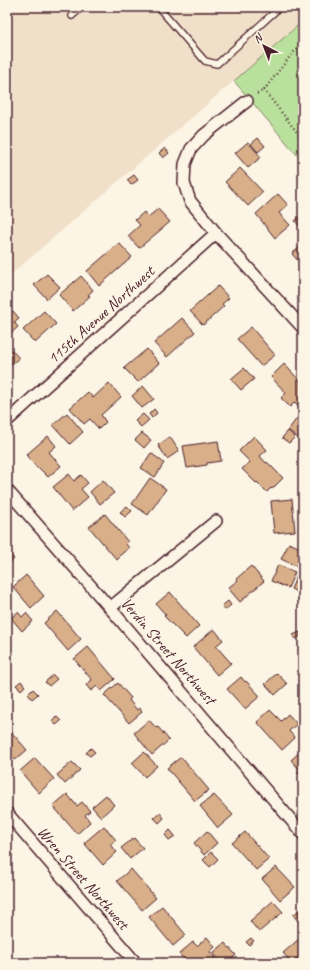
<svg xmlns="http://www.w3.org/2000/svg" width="310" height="970" font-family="Caveat,sans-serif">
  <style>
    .built { fill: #f1e0c9 }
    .green { fill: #b9e19d; stroke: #828064 }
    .building { fill: #d8af89; stroke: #4a1f2b }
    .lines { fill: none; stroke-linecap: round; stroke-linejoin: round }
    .service-casing { stroke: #4a1f2b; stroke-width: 8 }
    .minor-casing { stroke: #4a1f2b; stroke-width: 14 }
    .path { stroke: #4a1f2b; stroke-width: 2.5; stroke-dasharray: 1 3; stroke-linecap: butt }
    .service { stroke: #fcf5e5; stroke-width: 5.5 }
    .minor { stroke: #fcf5e5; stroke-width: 11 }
    .labels { text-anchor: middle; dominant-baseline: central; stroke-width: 3; stroke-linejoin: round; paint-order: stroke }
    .street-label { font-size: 16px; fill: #4a1f2b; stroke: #fcf5e5 }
  </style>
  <rect width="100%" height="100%" fill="#fcf5e5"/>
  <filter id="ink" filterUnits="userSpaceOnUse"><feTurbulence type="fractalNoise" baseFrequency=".025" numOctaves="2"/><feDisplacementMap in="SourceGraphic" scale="8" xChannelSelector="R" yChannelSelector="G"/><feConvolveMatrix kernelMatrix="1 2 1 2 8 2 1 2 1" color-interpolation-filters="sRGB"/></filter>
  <g filter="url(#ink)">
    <path class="built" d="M7 7H303V21L7 278Z"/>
    <path class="green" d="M303 21V162L234 81Z"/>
    <path class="building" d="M258 138 265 146 258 152 251 144Z
      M248 142 261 157 248 168 235 153Z
      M165 148 169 153 163 158 159 153Z
      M240 168 263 192 248 206 225 182Z
      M134 175 138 180 131 185 127 180Z
      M278 194 288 205 279 213 290 225 275 238 256 214Z
      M158 209 170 222 139 248 128 236 140 225 135 220 144 212 148 217Z
      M303 213V230L295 221Z
      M119 243 132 257 99 286 87 271Z
      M303 244V269L299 264 300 263 292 254Z
      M47 274 60 287 47 299 34 285Z
      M81 276 93 290 88 295 90 296 73 311 59 295Z
      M218 286 229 298 222 304 224 306 203 325 190 311Z
      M13 311 19 318 14 322 18 327 9 335 7 332V315Z
      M44 311 56 324 35 343 23 330Z
      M182 318 195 332 167 357 154 343Z
      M251 327 275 355 261 366 237 339Z
      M7 345 19 358 7 368Z
      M147 349 159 363 138 382 124 368Z
      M284 364 303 384V403L299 407 295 402 290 407 281 398 286 393 271 377Z
      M244 368 254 379 241 390 231 379Z
      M109 383 121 397 101 415 106 422 99 429 90 419 84 424 70 408 88 392 93 398Z
      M143 386 154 399 142 408 132 396Z
      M154 409 157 413 152 418 149 414Z
      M67 413 83 432 70 444 53 425Z
      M301 413 303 415 302 441 288 430Z
      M143 414 149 420 141 427 135 421Z
      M288 431 295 437 289 443 282 438Z
      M142 433 151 440 144 448 135 440Z
      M48 436 56 446 49 452 61 466 48 477 39 468 38 469 26 455Z
      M254 436 267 450 260 456 266 463 267 462 283 478 272 489 271 488 267 492 257 482 256 483 242 469 250 462 239 451Z
      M170 437 179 451 167 459 158 445Z
      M218 441 221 461 207 463V465L187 468 183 446Z
      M151 453 164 463 155 477 141 468Z
      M301 457 303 459V466L298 461Z
      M69 474 74 481 81 475 88 483 81 489 88 497 72 511 53 487Z
      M150 478 166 489 148 515 132 504Z
      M103 480 114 493 100 504 90 492Z
      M292 499 295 531 274 533 271 501Z
      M127 506 132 511 125 517 120 512Z
      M105 514 128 542 126 544 129 548 119 556 120 557 117 560 89 527Z
      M289 543 303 549V555L298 567 281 559Z
      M7 551 14 559 7 565Z
      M278 565 295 572 288 588 271 581Z
      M251 566 264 581 240 602 228 588 238 580 236 579Z
      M298 573 303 575V595L291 589Z
      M26 575 44 596 31 608 13 587Z
      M170 592 199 626 186 638 164 616 166 615 156 604Z
      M228 601 231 605 225 610 222 606Z
      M57 611 81 639 68 651 44 623Z
      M18 612 22 617 26 613 33 621 22 631 11 618Z
      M214 629 223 640 216 646 231 663 217 675 193 647Z
      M300 632 301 636 295 639 293 635Z
      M88 647 115 679 101 691 97 686 91 691 86 685 92 680 74 659Z
      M277 673 287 684 275 695 265 684Z
      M53 675 57 679 49 686 45 682Z
      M241 677 245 682 246 681 260 696 245 709 227 689Z
      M21 681 25 686 21 690 16 685Z
      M118 683 131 698 129 700 137 710 140 708 142 712 129 723 104 695Z
      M33 689 38 694 32 699 28 694Z
      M270 710 281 721 288 714 297 724 289 731 295 738 282 750 257 722Z
      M56 716 61 721 56 725 52 721Z
      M149 720 156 728 158 727 169 740 152 755 134 733Z
      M7 727 27 750 15 760 7 751Z
      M91 748 95 752 90 756 86 753Z
      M303 749V778L297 772 300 770 291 760Z
      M144 752 157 766 145 777 132 763Z
      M181 757 209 790 195 801 167 768Z
      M35 758 54 779 39 793 20 771Z
      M72 762 80 770 65 784 57 775Z
      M67 794 77 806 82 802 90 811 85 815 90 822 77 834 53 806Z
      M106 795 114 805 101 817 92 807Z
      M214 795 233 815 218 828 200 806Z
      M160 813 164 818 159 823 154 818Z
      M104 826 116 840 110 845 117 852 103 865 84 843Z
      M170 830 175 836 169 840 165 835Z
      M207 831 217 843 204 855 194 843Z
      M245 832 269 859 256 870 232 843Z
      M134 838 143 848 130 859 121 848Z
      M211 852 218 859 210 867 203 860Z
      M276 867 295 887 280 900 262 879Z
      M131 869 156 898 142 910 117 881Z
      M273 901 283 912 259 932 250 921Z
      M162 906 186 935 173 946 149 917Z
      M303 907V927L293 915Z
      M207 937 215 947 210 952 215 958 211 962 212 963H186V961L179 954 193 942 197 946Z
      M251 938 254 941 249 945 246 942Z
      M300 938 303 942V954L292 963 283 953Z
      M225 943 236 955 227 963H222L213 953Z"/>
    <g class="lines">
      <defs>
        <path id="service" d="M158 7 205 61 217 64 280 7
          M72 16 82 7"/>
        <path id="minor" d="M247 101 204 135 191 149 185 164 184 183 190 201 216 233 303 328
          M7 421 216 233
          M7 490 110 608 303 834
          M110 608 216 521
          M7 813 136 963"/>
      </defs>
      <use href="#service" class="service-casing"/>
      <use href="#minor" class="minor-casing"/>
      <path class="path" d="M264 90 303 140
        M257 94 264 90 292 54 303 43"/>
      <use href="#service" class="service"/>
      <use href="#minor" class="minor"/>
    </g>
  </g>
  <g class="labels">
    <g class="street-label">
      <text transform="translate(101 315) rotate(-42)">115th Avenue Northwest</text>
      <text transform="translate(168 651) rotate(49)">Verdin Street Northwest</text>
      <text transform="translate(83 878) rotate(49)">Wren Street Northwest</text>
    </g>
  </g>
  <rect width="310" height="970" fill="none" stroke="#fcf5e5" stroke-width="24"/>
  <rect x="12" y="12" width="286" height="946" fill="none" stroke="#4a1f2b" stroke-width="1.5" filter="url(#ink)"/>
  <g transform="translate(264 46) rotate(318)" stroke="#fcf5e5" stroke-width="3" paint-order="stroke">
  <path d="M0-3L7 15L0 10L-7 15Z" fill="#4a1f2b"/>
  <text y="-6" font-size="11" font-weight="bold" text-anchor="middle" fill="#4a1f2b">N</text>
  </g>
</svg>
